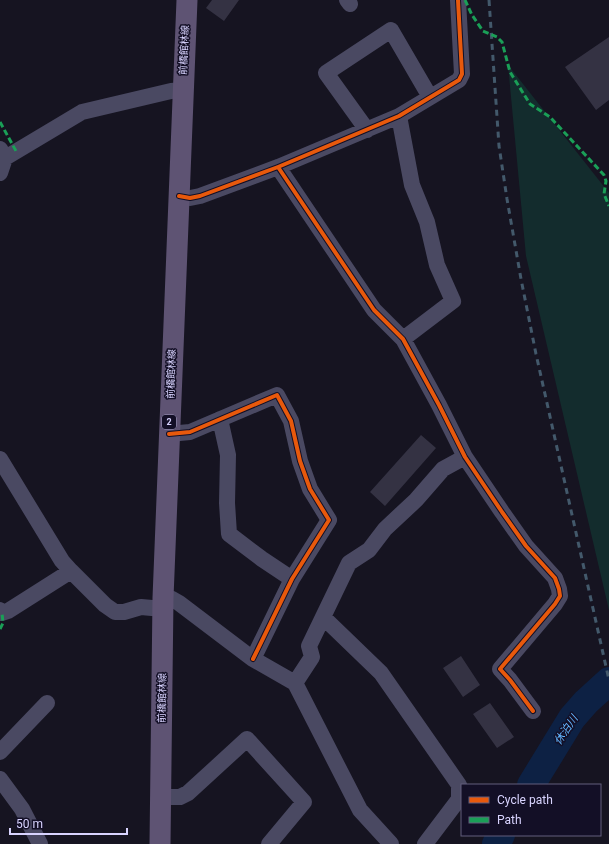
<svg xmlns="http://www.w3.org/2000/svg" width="609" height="844" font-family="Roboto,'Noto Sans JP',sans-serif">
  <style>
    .green { fill: #132c2d }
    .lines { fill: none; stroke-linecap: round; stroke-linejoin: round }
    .river { stroke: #0d2144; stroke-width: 28 }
    .building { fill: #343243 }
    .minor { stroke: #4a4962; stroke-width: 16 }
    .major { stroke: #5e5373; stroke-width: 21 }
    .rail { stroke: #43596b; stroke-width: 3; stroke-dasharray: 6 5; stroke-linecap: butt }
    .quiet { stroke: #1a9f57; stroke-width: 3; stroke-dasharray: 6 3; stroke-linecap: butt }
    .cycleway-casing { stroke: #130f26; stroke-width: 6 }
    .cycleway { stroke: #e8590c; stroke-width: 4 }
    .labels { text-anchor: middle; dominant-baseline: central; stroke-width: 3; stroke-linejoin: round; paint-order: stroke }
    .shield { fill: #130f26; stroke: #9e99be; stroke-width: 1 }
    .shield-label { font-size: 9px; font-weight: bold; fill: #d9d4ff }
    .street-label { font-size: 10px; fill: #d9d4ff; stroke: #130f26 }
    .water-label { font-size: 11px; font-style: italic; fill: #62b6ff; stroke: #130f26 }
  </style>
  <rect width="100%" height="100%" fill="#161421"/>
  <path class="green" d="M508 65 609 193V610L526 256Z"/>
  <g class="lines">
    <path class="river" d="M531 785 572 718 586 702 609 681
      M496 844 501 835"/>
  </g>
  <path class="building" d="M212 0H239L224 21 206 8Z
    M609 37V100L596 110 565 67Z
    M421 435 436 448 385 506 370 492Z
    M461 656 480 685 463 697 443 668Z
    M490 703 514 737 497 748 473 714Z"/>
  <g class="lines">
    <path class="minor" d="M347 0 350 4
      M399 116 412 185 427 222 437 265 453 301 403 339
      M367 130 326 73 391 30 430 97
      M0 149 5 158 0 173
      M5 158 82 112 171 91 183 90
      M278 167 374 310 403 339 439 405 465 457 502 512 526 546 555 578 559 589 560 596 555 604 500 669 510 680 533 711
      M179 196 190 198 200 196 278 167 399 116 459 80 462 74 458 0
      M220 419 228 455 227 503 229 534 262 559 292 579
      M169 434 190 432 277 395 291 421 300 461 310 489 329 520 292 579 253 659
      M0 459 62 561 71 571 8 611 2 613 0 610
      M71 571 105 605 115 612H124L141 607 163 609
      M163 598 172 599 179 603 253 659 295 683 360 810 391 844
      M323 617 381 673 459 785V799L425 844
      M295 683 312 657 309 646 349 563 369 550 385 529 416 500 443 469 465 457
      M0 752 47 703
      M0 779 22 809 40 844
      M161 797H180L188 793 247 739 304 802 269 844"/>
    <path class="major" d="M160 844 163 598 187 0"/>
    <path class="rail" d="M489 0 499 146 507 199 521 279 536 354 609 680"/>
    <path class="quiet" d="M465 0 472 15 483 31 497 37 502 42 510 72 530 104 550 117 604 175 606 181 604 194 609 206
      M0 122 16 151
      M0 629 3 623 2 613"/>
    <defs>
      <path id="cycleway" d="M278 167 374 310 403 339 439 405 465 457 502 512 526 546 555 578 559 589 560 596 555 604 500 669 510 680 533 711
        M179 196 190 198 200 196 278 167 399 116 459 80 462 74 458 0
        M169 434 190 432 277 395 291 421 300 461 310 489 329 520 292 579 253 659"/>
    </defs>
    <use href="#cycleway" class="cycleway-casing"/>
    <use href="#cycleway" class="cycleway"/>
  </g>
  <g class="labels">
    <rect class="shield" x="162" y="415" width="14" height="14" rx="3"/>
    <g class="shield-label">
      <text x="169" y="422">2</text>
    </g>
    <g class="street-label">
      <text transform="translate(184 50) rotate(-87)">前橋館林線</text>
      <text transform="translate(171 374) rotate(-88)">前橋館林線</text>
      <text transform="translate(162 698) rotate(-89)">前橋館林線</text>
    </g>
    <g class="water-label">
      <text transform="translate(566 730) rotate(-56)">休泊川</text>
    </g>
  </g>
  <rect x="461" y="784" width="140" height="52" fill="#130f26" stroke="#625e7d"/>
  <rect x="469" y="797" width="20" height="6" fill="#e8590c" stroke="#625e7d"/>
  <text x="497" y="804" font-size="12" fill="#d9d4ff">Cycle path</text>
  <rect x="469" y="817" width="20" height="6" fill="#1a9f57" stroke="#625e7d"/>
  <text x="497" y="824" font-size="12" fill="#d9d4ff">Path</text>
  <path d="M10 828v6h117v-6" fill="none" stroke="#d9d4ff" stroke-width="2"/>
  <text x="16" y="828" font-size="12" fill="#d9d4ff" stroke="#130f26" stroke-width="3" paint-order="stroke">50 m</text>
</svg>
